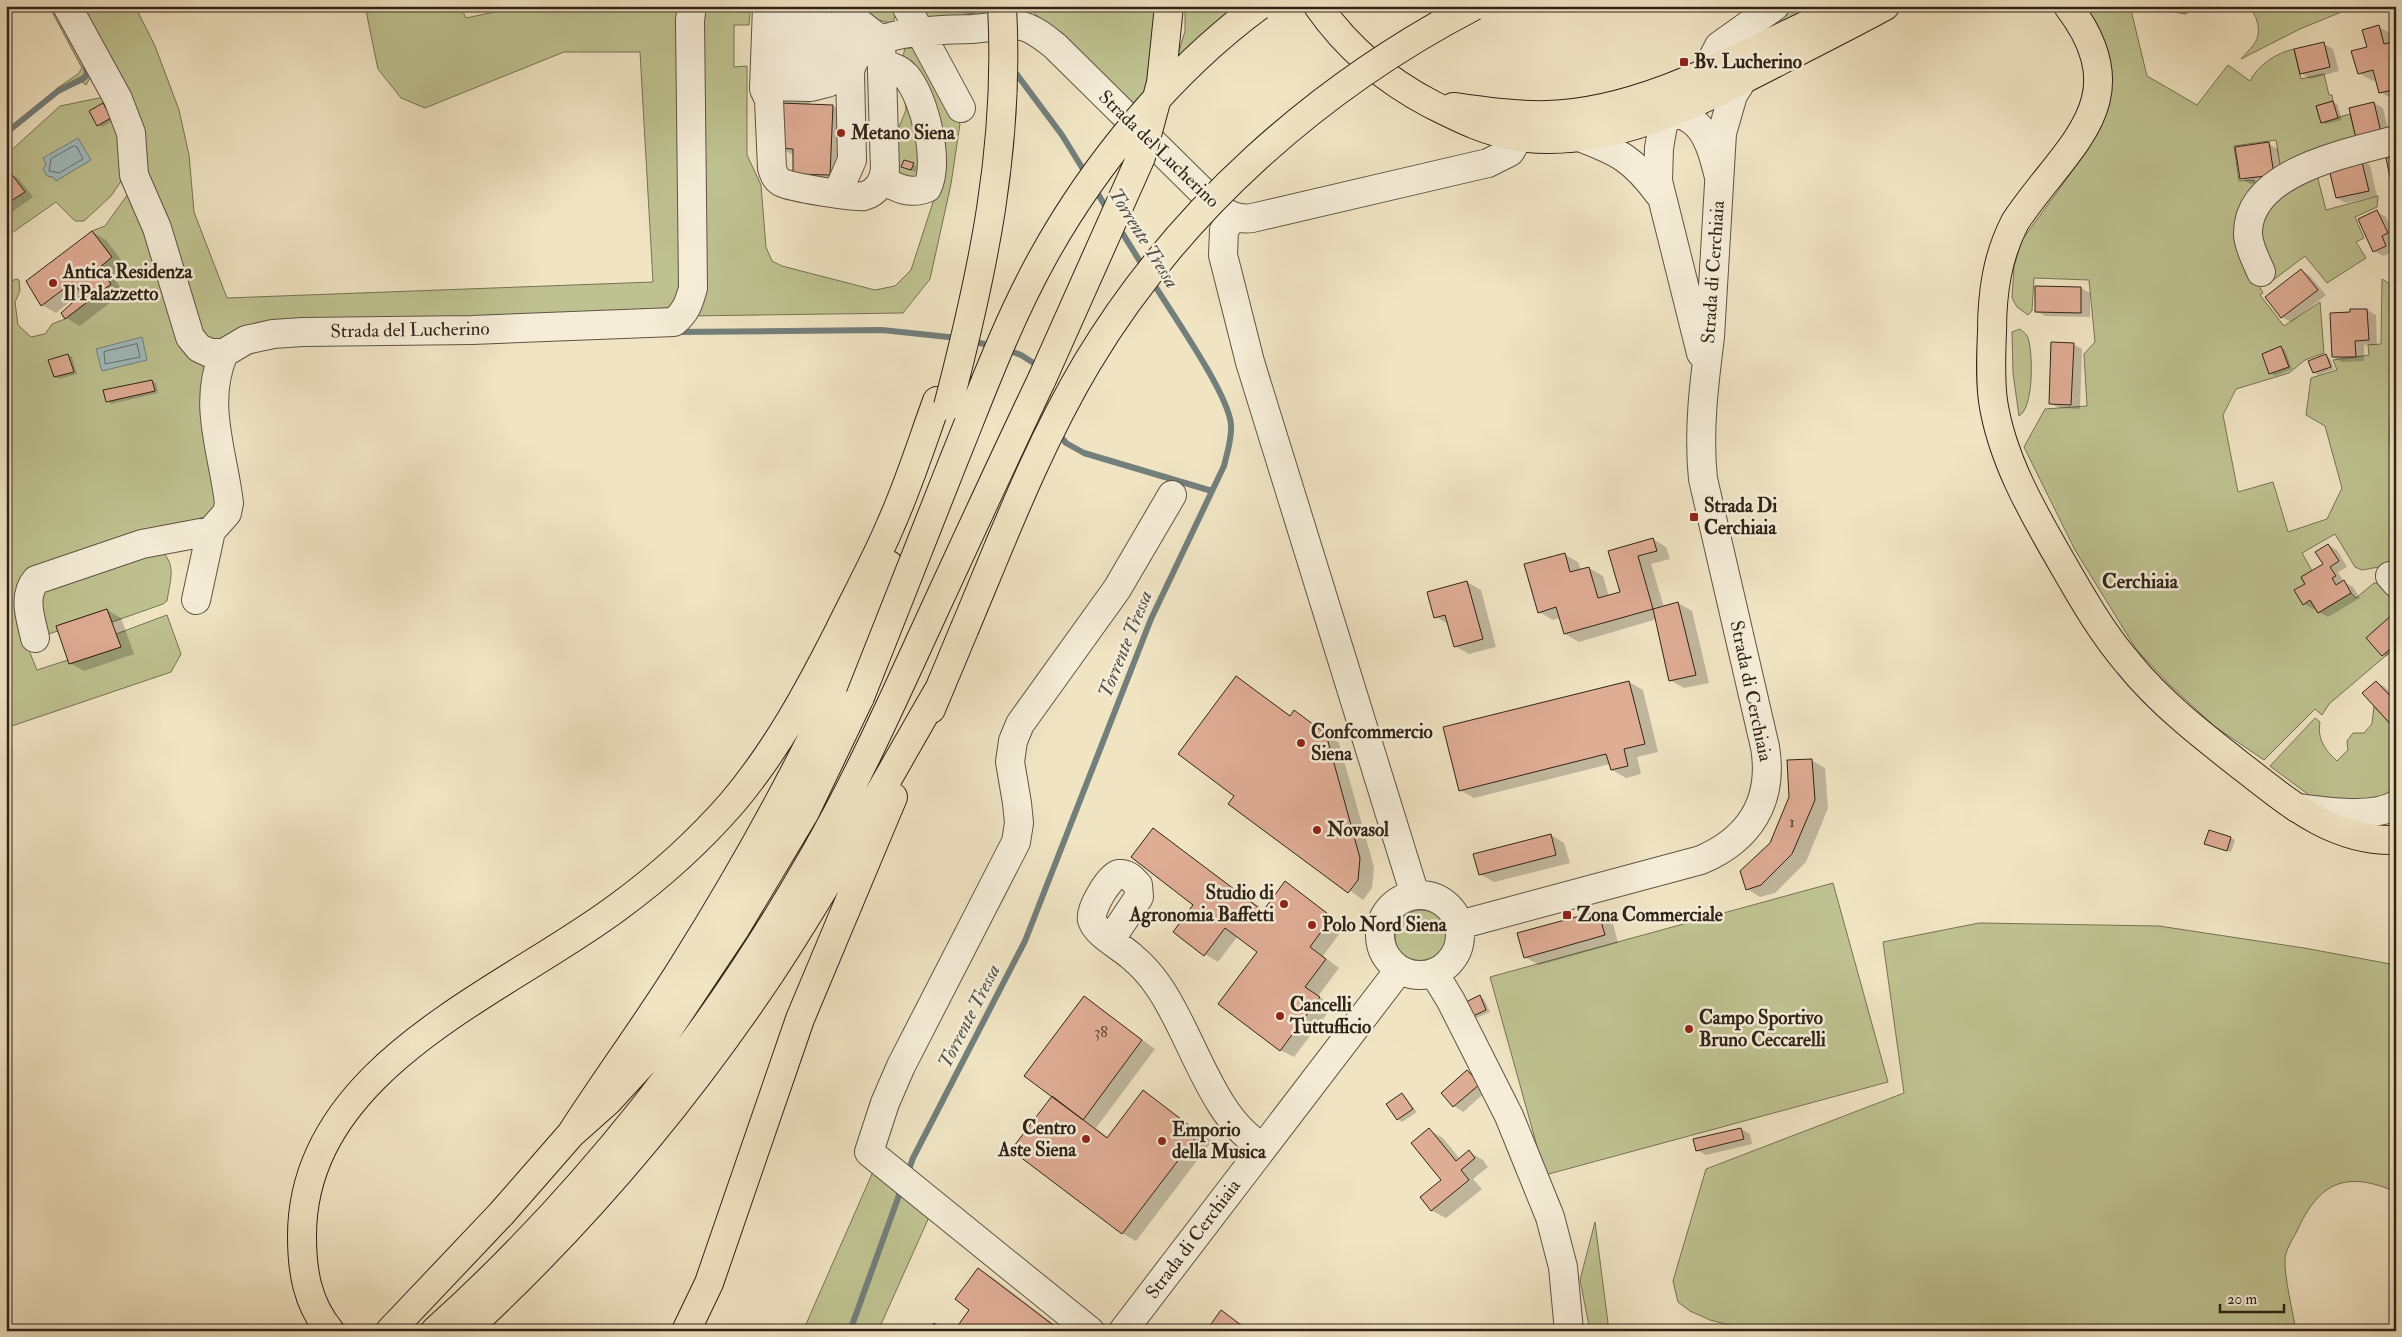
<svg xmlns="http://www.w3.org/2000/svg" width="2402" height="1337" font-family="'IM FELL Double Pica',serif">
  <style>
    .green { fill: #bec290; stroke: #777254 }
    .water { fill: #a0bcbf; stroke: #737f7c }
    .shadow { fill: #0003 }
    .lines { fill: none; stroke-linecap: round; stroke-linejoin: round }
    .shore { stroke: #68706c; stroke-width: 1 }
    .stream { stroke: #737f7c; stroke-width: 6 }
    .building { fill: #dfac94; stroke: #302318 }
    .minor-casing { stroke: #605343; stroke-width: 30 }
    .major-casing { stroke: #302318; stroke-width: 30 }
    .highway-casing { stroke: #302318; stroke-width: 30 }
    .minor { stroke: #f5edd8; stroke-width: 28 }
    .major { stroke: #f0e4c3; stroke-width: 28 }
    .highway { stroke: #f0e4c3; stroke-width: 28 }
    .highway-bridge-casing { stroke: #302318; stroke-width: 30; stroke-linecap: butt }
    .highway-bridge { stroke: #f0e4c3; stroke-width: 28 }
    .poi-dot { fill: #8f2418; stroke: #f5edd8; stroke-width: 2 }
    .labels { text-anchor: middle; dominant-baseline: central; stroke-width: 5; stroke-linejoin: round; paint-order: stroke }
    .number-label { font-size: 16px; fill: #5c4537 }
    .poi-label { font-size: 19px; font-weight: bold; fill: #302318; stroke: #f5edd8; text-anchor: start }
    .street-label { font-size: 19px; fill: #302318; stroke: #f5edd8 }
    .water-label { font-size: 20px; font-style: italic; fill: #52514a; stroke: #f5edd8 }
    .neighbourhood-label { font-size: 20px; font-weight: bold; fill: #302318; stroke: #f5edd8 }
  </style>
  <rect width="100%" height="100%" fill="#f0e4c3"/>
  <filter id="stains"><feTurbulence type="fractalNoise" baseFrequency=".004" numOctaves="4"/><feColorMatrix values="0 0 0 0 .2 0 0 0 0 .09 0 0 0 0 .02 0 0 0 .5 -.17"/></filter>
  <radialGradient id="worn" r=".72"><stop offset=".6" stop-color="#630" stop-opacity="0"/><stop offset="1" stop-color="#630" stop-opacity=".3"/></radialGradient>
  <path class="green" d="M49 6H60L92 74 86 85 82 82 60 92 42 105 56 89 78 74 82 68Z
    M74 6H135L155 46 179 110 189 155 194 212 227 298 653 282 640 52H564L425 108 401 98 378 69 365 6H460L466 18 523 6H685V284L672 312 205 346Z
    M697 6H733L736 12H750L749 25H734V67L747 66V155L761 185 766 247 772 261 782 266 875 290 895 286 911 270 934 199 901 64 905 48H921L960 124 951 184 930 279 903 313 686 316Z
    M861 6H893L896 12 893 24 879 20Z
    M913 6H984L985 15 919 19Z
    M1027 6H1156L1151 85 1132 108Z
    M1185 6H1239L1174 68 1185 31Z
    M1787 6H1830L1739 49Z
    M2083 6H2130L2147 76 2197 105 2228 65 2250 81C2258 65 2276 53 2294 49L2301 79 2324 74 2329 95H2332L2333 101 2316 106 2321 122 2350 114 2357 141 2282 176 2276 140 2234 146 2239 181 2254 180 2256 192 2255 279 2263 293 2260 295 2284 326 2320 302 2324 353 2305 360 2289 373 2236 389 2223 415 2238 492 2273 482 2288 532 2327 519 2342 488 2325 426 2306 415 2311 378 2337 370 2333 360 2369 355 2368 345 2381 344 2382 279 2396 288V369L2392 377 2389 442 2396 452V572L2390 565 2362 570 2355 567 2335 534 2302 553 2312 571 2301 578 2305 584 2303 604 2310 600 2318 613 2351 593 2356 598 2374 583H2381L2396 601V647L2329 704 2322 715 2315 709 2264 760 2214 726 2170 685 2136 649 2075 550 2024 447 2045 409 2087 406 2084 354 2095 342 2089 280 2034 278 2032 311 2028 315 2017 307 2012 298 2014 266 2022 240 2087 151 2101 125Z
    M2164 6H2193L2186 14 2168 11Z
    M2245 6H2356L2300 29 2241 59C2246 53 2254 46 2257 39 2261 27 2256 11 2245 6Z
    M104 97 118 117 126 174 111 196 84 221H75L56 202 6 237V155L60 106Z
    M911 98 922 182 895 174 892 144 906 110 905 101Z
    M2316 171 2326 210 2378 196 2377 207 2355 217 2364 238 2356 242 2366 258 2327 283 2305 256 2272 281 2267 273 2256 223 2261 208Z
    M128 194 210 357 222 488 211 517 39 572 24 638 37 670 68 660 70 664 120 647 116 634 167 615 181 654 171 672 6 728V284L16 279 19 280 20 291 15 302 18 325 31 337 45 334 52 324 65 319 111 284 99 268 112 257 92 231 105 226Z
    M2020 329C2023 332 2026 333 2028 338 2033 352 2034 408 2019 416L2013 373 2012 332Z
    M158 549C178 562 170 580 167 601L163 604 112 622 107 609 56 626 58 631 42 636 37 592Z
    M2374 706 2396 730V763L2389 796 2378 803 2313 798 2270 766 2315 718 2320 722C2317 739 2325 750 2337 761L2348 750 2347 741 2353 733H2364L2372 724Z
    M1833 883 1888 1082 1545 1175 1490 977Z
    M1395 936a26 26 0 1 1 52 0a26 26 0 1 1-52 0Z
    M1979 923 2159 926 2304 948 2396 965V1192C2346 1170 2319 1182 2297 1231 2293 1239 2285 1251 2285 1259 2284 1276 2293 1313 2296 1331H1751L1710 1320 1690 1311 1678 1302 1673 1281 1706 1169 1904 1093 1883 942Z
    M875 1167 930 1215 878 1331H803Z
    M1595 1222 1609 1331H1590L1580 1280Z"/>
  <path class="water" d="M78 138 91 160 56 181 53 177 47 176 43 169 46 164 43 158Z
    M142 337 147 360 102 371 96 349Z"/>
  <path class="shadow" d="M779 6H812L810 105 833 106 846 114 844 182 808 181 793 155 779 147Z
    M2379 27 2393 35 2396 43V100H2394L2380 92 2377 80 2373 81 2359 73Z
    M2324 44 2333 49 2339 71 2310 79 2301 73Z
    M2333 102 2337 104 2342 120 2326 124 2322 122Z
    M2374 103 2383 108 2391 142H2358Z
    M103 104 107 107 114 120 102 127 98 125Z
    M2269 144 2278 149 2282 180 2250 184 2241 178Z
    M2361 159 2370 165 2377 196 2346 203 2337 198Z
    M913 164 917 167 915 172 906 169Z
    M10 173 19 179 33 197 8 215 6 176Z
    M2377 212 2386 217 2396 238 2390 241 2395 251 2383 256 2374 251Z
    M92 232 106 240 125 265 112 276 124 292 80 326 66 318 84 295 82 292 56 313 42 305Z
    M2301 270 2310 276 2326 295 2291 322 2282 317Z
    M2037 287 2081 288 2090 293V317L2045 316 2036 311Z
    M2367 310 2376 315 2377 345H2364V361L2342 362 2333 357 2331 314Z
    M2073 344 2082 349 2080 409 2059 408 2050 403Z
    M2281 347 2285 350 2292 369 2275 376 2270 373Z
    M68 355 72 357 77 374 59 379 55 377Z
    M2326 356 2330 358 2334 369 2318 375 2314 372Z
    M152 381 156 383 158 393 111 404 107 401Z
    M1653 539 1666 547 1670 559 1651 564 1664 607 1678 603 1692 611 1709 683 1684 688 1670 680 1657 619 1579 642 1565 634 1560 618 1553 620 1539 612 1564 554 1578 562 1581 570 1589 568 1603 576 1609 597 1621 593 1609 551Z
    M2328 545 2337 550 2347 567 2338 572 2344 582 2353 587 2360 598 2328 617 2319 612 2316 607 2313 609 2304 604 2325 564Z
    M1467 582 1481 590 1496 647 1469 654 1455 646 1450 625 1436 617Z
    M107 610 121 618 134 654 84 671 70 663Z
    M2394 614 2396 649 2386 657 2367 638Z
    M1236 677 1291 716 1295 712 1339 743 1374 867 1372 888 1363 900 1230 803 1236 796Z
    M1629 682 1643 690 1658 752 1637 757 1641 774 1626 778 1612 770 1610 764 1474 798 1460 790Z
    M2376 682 2385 687 2396 699V728L2364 693Z
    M1811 760 1825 768 1828 808 1806 862 1775 893 1760 897 1747 889Z
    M1154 830 1265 911 1286 883 1345 926 1323 956 1339 968 1318 996 1333 1006 1294 1057 1280 1050 1259 952 1238 936 1218 962 1205 954 1195 904Z
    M1551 835 1564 843 1570 863 1494 882 1480 874Z
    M2231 838 2235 840 2231 852 2209 845Z
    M1598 912 1612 920 1618 943 1539 965 1525 957Z
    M1480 997 1484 999 1490 1012 1476 1018 1472 1016Z
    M1084 998 1155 1049 1096 1128 1109 1138 1144 1092 1212 1141 1136 1241 1122 1233 1054 1096Z
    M1467 1071 1476 1076 1488 1090 1463 1112 1454 1106 1442 1093Z
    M1402 1094 1417 1112 1402 1122 1398 1119Z
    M1741 1129 1750 1134 1752 1144 1706 1155 1697 1150Z
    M1429 1130 1443 1138 1460 1159 1469 1152 1483 1160 1488 1167 1473 1179 1482 1189 1446 1218 1432 1211 1421 1197 1443 1180Z
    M979 1269 992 1277 1063 1331H955L971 1310Z
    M1222 1312 1235 1320 1250 1331H1207Z"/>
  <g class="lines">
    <path class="shore" d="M74 146 77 147 83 159 59 173 49 171 51 159Z
      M137 344 140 357 105 364 104 352Z"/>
    <path class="stream" d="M937 6 970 11
      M967 6 977 22
      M1012 68 1062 135 1086 174
      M6 133 58 91 84 78 87 74 85 62
      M1094 187 1108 211
      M1118 226 1144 268
      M676 332 882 330 958 338
      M971 341 993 346
      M1005 349 1021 355 1040 367
      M1057 432 1066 443 1084 453 1212 491
      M907 1175 913 1158 1025 941 1151 619 1224 466C1227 453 1232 439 1231 425 1229 394 1170 311 1152 281
      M850 1331 902 1187"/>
  </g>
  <path class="building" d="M2379 25 2384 44 2396 41 2394 93 2393 90 2379 93 2373 70 2358 74 2351 51 2367 47 2362 30Z
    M2324 42 2330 67 2300 74 2294 49Z
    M2333 101 2338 118 2321 123 2316 106Z
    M2374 102 2382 137 2357 143 2349 108Z
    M103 103 111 118 97 126 89 111Z
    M779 103 833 105 830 175 793 174V149L778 148Z
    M2269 142 2274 175 2240 179 2235 147Z
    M2396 156V191L2393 192 2386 158Z
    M2361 158 2369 191 2336 198 2328 165Z
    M904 160 914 163 911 170 901 167Z
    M10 172 25 192 6 204V175Z
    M2377 210 2388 233 2382 236 2386 246 2373 252 2358 219Z
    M92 231 112 257 99 268 111 284 65 319 61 313 82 294 73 282 41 306 26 281Z
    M2301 269 2318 290 2281 318 2265 297Z
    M2035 286 2081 287V313L2035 312Z
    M2350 309H2367L2369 340 2355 341 2356 357H2332L2330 313 2350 312Z
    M2051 342 2074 343 2071 405 2049 404Z
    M2281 346 2289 367 2269 374 2262 354Z
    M68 354 74 372 54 377 48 360Z
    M2326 354 2331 367 2313 373 2308 361Z
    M152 380 155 391 106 402 103 390Z
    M1653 538 1657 551 1638 556 1653 609 1564 634 1556 607 1538 613 1524 564 1565 553 1570 572 1589 567 1598 598 1620 592 1608 551Z
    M2328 544 2339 561 2330 567 2336 576 2332 578 2336 585 2344 580 2351 593 2318 613 2310 600 2303 605 2294 590 2305 584 2301 577 2323 564 2315 552Z
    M1467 581 1483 639 1454 647 1445 615 1434 618 1427 592Z
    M1678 602 1696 675 1669 681 1653 609Z
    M107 609 121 647 69 664 56 626Z
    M2394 613 2396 644 2382 656 2366 638Z
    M1236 676 1290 716 1294 710 1326 734 1360 858 1358 880 1348 893 1228 804 1234 796 1178 754Z
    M1629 681 1645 744 1624 749 1628 766 1611 770 1606 754 1459 791 1443 727Z
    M2376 681 2396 702 2395 729 2362 693Z
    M1812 759 1815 800 1792 854 1761 885 1746 890 1740 871 1770 843 1789 797 1787 760Z
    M1153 828 1263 911 1285 881 1332 917 1310 947 1326 959 1305 987 1320 997 1280 1051 1218 1004 1257 952 1225 928 1204 956 1173 932 1193 905 1131 857Z
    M2209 830 2231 837 2227 851 2204 844Z
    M1551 834 1556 855 1479 875 1473 854Z
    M1598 911 1605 935 1524 958 1517 933Z
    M1480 995 1486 1010 1471 1017 1464 1003Z
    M1084 996 1142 1040 1083 1120 1024 1076Z
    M1467 1070 1480 1084 1453 1107 1441 1093Z
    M1143 1090 1199 1133 1122 1234 1011 1150 1052 1096 1107 1138Z
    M1402 1093 1413 1109 1397 1120 1386 1104Z
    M1429 1128 1456 1161 1469 1150 1475 1158 1461 1170 1469 1180 1431 1211 1420 1197 1441 1180 1411 1143Z
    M1741 1128 1744 1139 1696 1151 1693 1139Z
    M978 1268 1057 1328 1055 1331H954L969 1310 955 1299Z
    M1221 1310 1249 1331H1206Z
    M934 1323 945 1331H928Z"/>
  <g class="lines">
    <defs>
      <path id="minor" d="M67 6 118 99 131 133 134 175 157 228 190 337 199 348 210 353H224L246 340 273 334 303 332 472 330 674 322C686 312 689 303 693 288L690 20 692 6
        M767 6 764 89 769 100 772 168C774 175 776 180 783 183 791 187 855 198 864 196 876 193 883 182 885 170L881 40
        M844 6 859 23 881 40
        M906 6 961 108
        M767 17 817 20 862 51
        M766 39 815 42 853 49
        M765 63 815 67 850 62
        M1706 71 1719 46 1775 6
        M764 86 811 87 827 83 850 72
        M1682 98 1663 125 1659 148 1658 181 1701 353
        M1655 110C1702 111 1709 138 1719 177
        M1579 137C1619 152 1633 159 1659 194
        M882 180C897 188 910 195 927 188 940 163 925 98 906 76 900 69 891 66 882 64
        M840 194 841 185 852 160 850 72C857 28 938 30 972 29 988 28 1006 24 1022 26 1034 29 1045 38 1055 46L1216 205C1227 215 1237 220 1252 218L1488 163 1510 152 1519 137 1538 123
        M1233 217 1224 230 1223 255 1250 362 1415 895
        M2261 272C2256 260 2249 248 2248 235 2246 171 2349 153 2396 140
        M2390 576 2396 583
        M196 600 211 531
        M35 638C31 619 22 597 36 580L142 544 211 531 227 513 229 503C223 452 202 403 224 353
        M2297 808C2325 811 2371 819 2396 805
        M1380 935a40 40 0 1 1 80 0a40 40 0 1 1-80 0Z
        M1459 925 1701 860C1750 839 1774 801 1765 747L1703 479C1698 431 1704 384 1710 337L1722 133 1733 95 1743 79
        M1111 939 1139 897 1138 885C1133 880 1128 873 1119 874 1110 875 1089 910 1092 920 1097 935 1120 946 1131 956 1142 965 1151 975 1159 987 1192 1034 1212 1119 1263 1147
        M1434 973 1451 1001 1509 1116 1550 1217 1563 1267 1569 1331
        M1090 1331 869 1152 885 1103 901 1066 1016 842 1019 823 1017 803 1010 762 1013 741 1020 724 1117 589 1172 495
        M1123 1331 1399 970"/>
      <path id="major" d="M1318 6C1348 49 1385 80 1431 104 1461 119 1486 132 1519 137 1613 150 1707 98 1787 57 1820 40 1852 24 1885 6
        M2068 6C2141 102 2065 146 2015 222 1997 257 1992 293 1992 332 1991 355 1990 378 1993 401 2002 461 2035 516 2065 568 2084 601 2103 634 2128 663 2161 704 2204 737 2245 769 2291 805 2335 842 2396 840
        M1453 107C1485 111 1517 116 1548 115 1649 112 1747 51 1837 11"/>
      <path id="highway" d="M931 709 964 630
        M571 1134C607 1078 647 1024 682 968 763 839 834 707 889 565
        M330 1331C307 1303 302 1271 302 1236 302 1067 503 993 618 907 659 877 698 842 732 803 776 751 808 692 839 631 856 596 876 560 891 524 909 484 922 442 937 401
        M390 1331 501 1214 571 1134 608 1101 653 1052 735 929 805 812 860 697
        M435 1331C586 1195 715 1030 815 854 855 784 888 711 921 639 961 552 1001 465 1042 379
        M465 1331C580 1225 683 1104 770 974 830 883 883 786 938 691
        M686 1331 709 1283 800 1019 893 797"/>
    </defs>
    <use href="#minor" class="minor-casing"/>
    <use href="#major" class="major-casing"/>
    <use href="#highway" class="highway-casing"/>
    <use href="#minor" class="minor"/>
    <use href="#major" class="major"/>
    <use href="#highway" class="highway"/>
    <defs>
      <path id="highway-bridge" d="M1042 379 1141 157 1161 83 1169 6
        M948 406C983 272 1010 146 1002 6
        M964 630C1002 540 1037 447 1087 363 1178 211 1318 87 1474 6
        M860 697C891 618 922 540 953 462 981 393 1007 322 1043 257 1095 163 1172 70 1259 6"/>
    </defs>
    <use href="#highway-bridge" class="highway-bridge-casing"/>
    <use href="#highway-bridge" class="highway-bridge"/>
  </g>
  <g class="poi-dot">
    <rect x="1679" y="57" width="10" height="10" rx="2.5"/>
    <circle cx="841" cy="133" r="5"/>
    <circle cx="53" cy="283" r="5"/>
    <rect x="1689" y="512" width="10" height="10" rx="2.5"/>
    <circle cx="1301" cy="743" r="5"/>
    <circle cx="1317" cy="830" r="5"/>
    <circle cx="1284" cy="904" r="5"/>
    <rect x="1562" y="910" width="10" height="10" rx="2.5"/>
    <circle cx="1312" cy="925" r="5"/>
    <circle cx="1280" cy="1016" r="5"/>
    <circle cx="1689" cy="1029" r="5"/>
    <circle cx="1086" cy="1139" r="5"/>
    <circle cx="1162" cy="1141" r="5"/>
  </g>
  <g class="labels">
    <g class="number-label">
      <text x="1792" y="822">1</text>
      <text x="1101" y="1032">38</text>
    </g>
    <g class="poi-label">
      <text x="1694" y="62">Bv. Lucherino</text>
      <text x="851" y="133">Metano Siena</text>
      <text x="63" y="272">Antica Residenza<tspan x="63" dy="22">Il Palazzetto</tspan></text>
      <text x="1704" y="506">Strada Di<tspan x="1704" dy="22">Cerchiaia</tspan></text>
      <text x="1311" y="732">Confcommercio<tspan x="1311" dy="22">Siena</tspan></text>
      <text x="1327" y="830">Novasol</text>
      <text x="1274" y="893" text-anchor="end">Studio di<tspan x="1274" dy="22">Agronomia Baffetti</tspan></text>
      <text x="1577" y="915">Zona Commerciale</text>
      <text x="1322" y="925">Polo Nord Siena</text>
      <text x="1290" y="1005">Cancelli<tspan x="1290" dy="22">Tuttufficio</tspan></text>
      <text x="1699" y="1018">Campo Sportivo<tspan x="1699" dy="22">Bruno Ceccarelli</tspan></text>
      <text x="1076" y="1128" text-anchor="end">Centro<tspan x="1076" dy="22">Aste Siena</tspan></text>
      <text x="1172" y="1130">Emporio<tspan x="1172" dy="22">della Musica</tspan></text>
    </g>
    <g class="street-label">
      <text transform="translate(1159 149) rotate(44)">Strada del Lucherino</text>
      <text transform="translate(1713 272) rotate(-86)">Strada di Cerchiaia</text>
      <text transform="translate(410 330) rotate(-1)">Strada del Lucherino</text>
      <text transform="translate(1751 691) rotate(78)">Strada di Cerchiaia</text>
      <text transform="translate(1193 1239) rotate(-53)">Strada di Cerchiaia</text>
    </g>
    <g class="water-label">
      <text transform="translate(1144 238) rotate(58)">Torrente Tressa</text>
      <text transform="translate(1125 644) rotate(-68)">Torrente Tressa</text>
      <text transform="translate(969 1016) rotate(-63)">Torrente Tressa</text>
    </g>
    <g class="neighbourhood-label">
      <text x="2140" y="581">Cerchiaia</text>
    </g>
  </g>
  <rect width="2402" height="1337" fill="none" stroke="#f0e4c3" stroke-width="25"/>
  <rect x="8" y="8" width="2387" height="1322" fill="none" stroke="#302318" stroke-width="2.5"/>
  <rect x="12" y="12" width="2377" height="1312" fill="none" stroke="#302318"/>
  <path d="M2220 1304v8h64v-8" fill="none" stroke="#302318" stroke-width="2.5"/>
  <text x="2227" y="1304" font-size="15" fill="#302318" stroke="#f5edd8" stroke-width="4" paint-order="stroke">20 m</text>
  <rect width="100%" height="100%" filter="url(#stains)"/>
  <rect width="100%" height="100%" fill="url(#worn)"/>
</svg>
